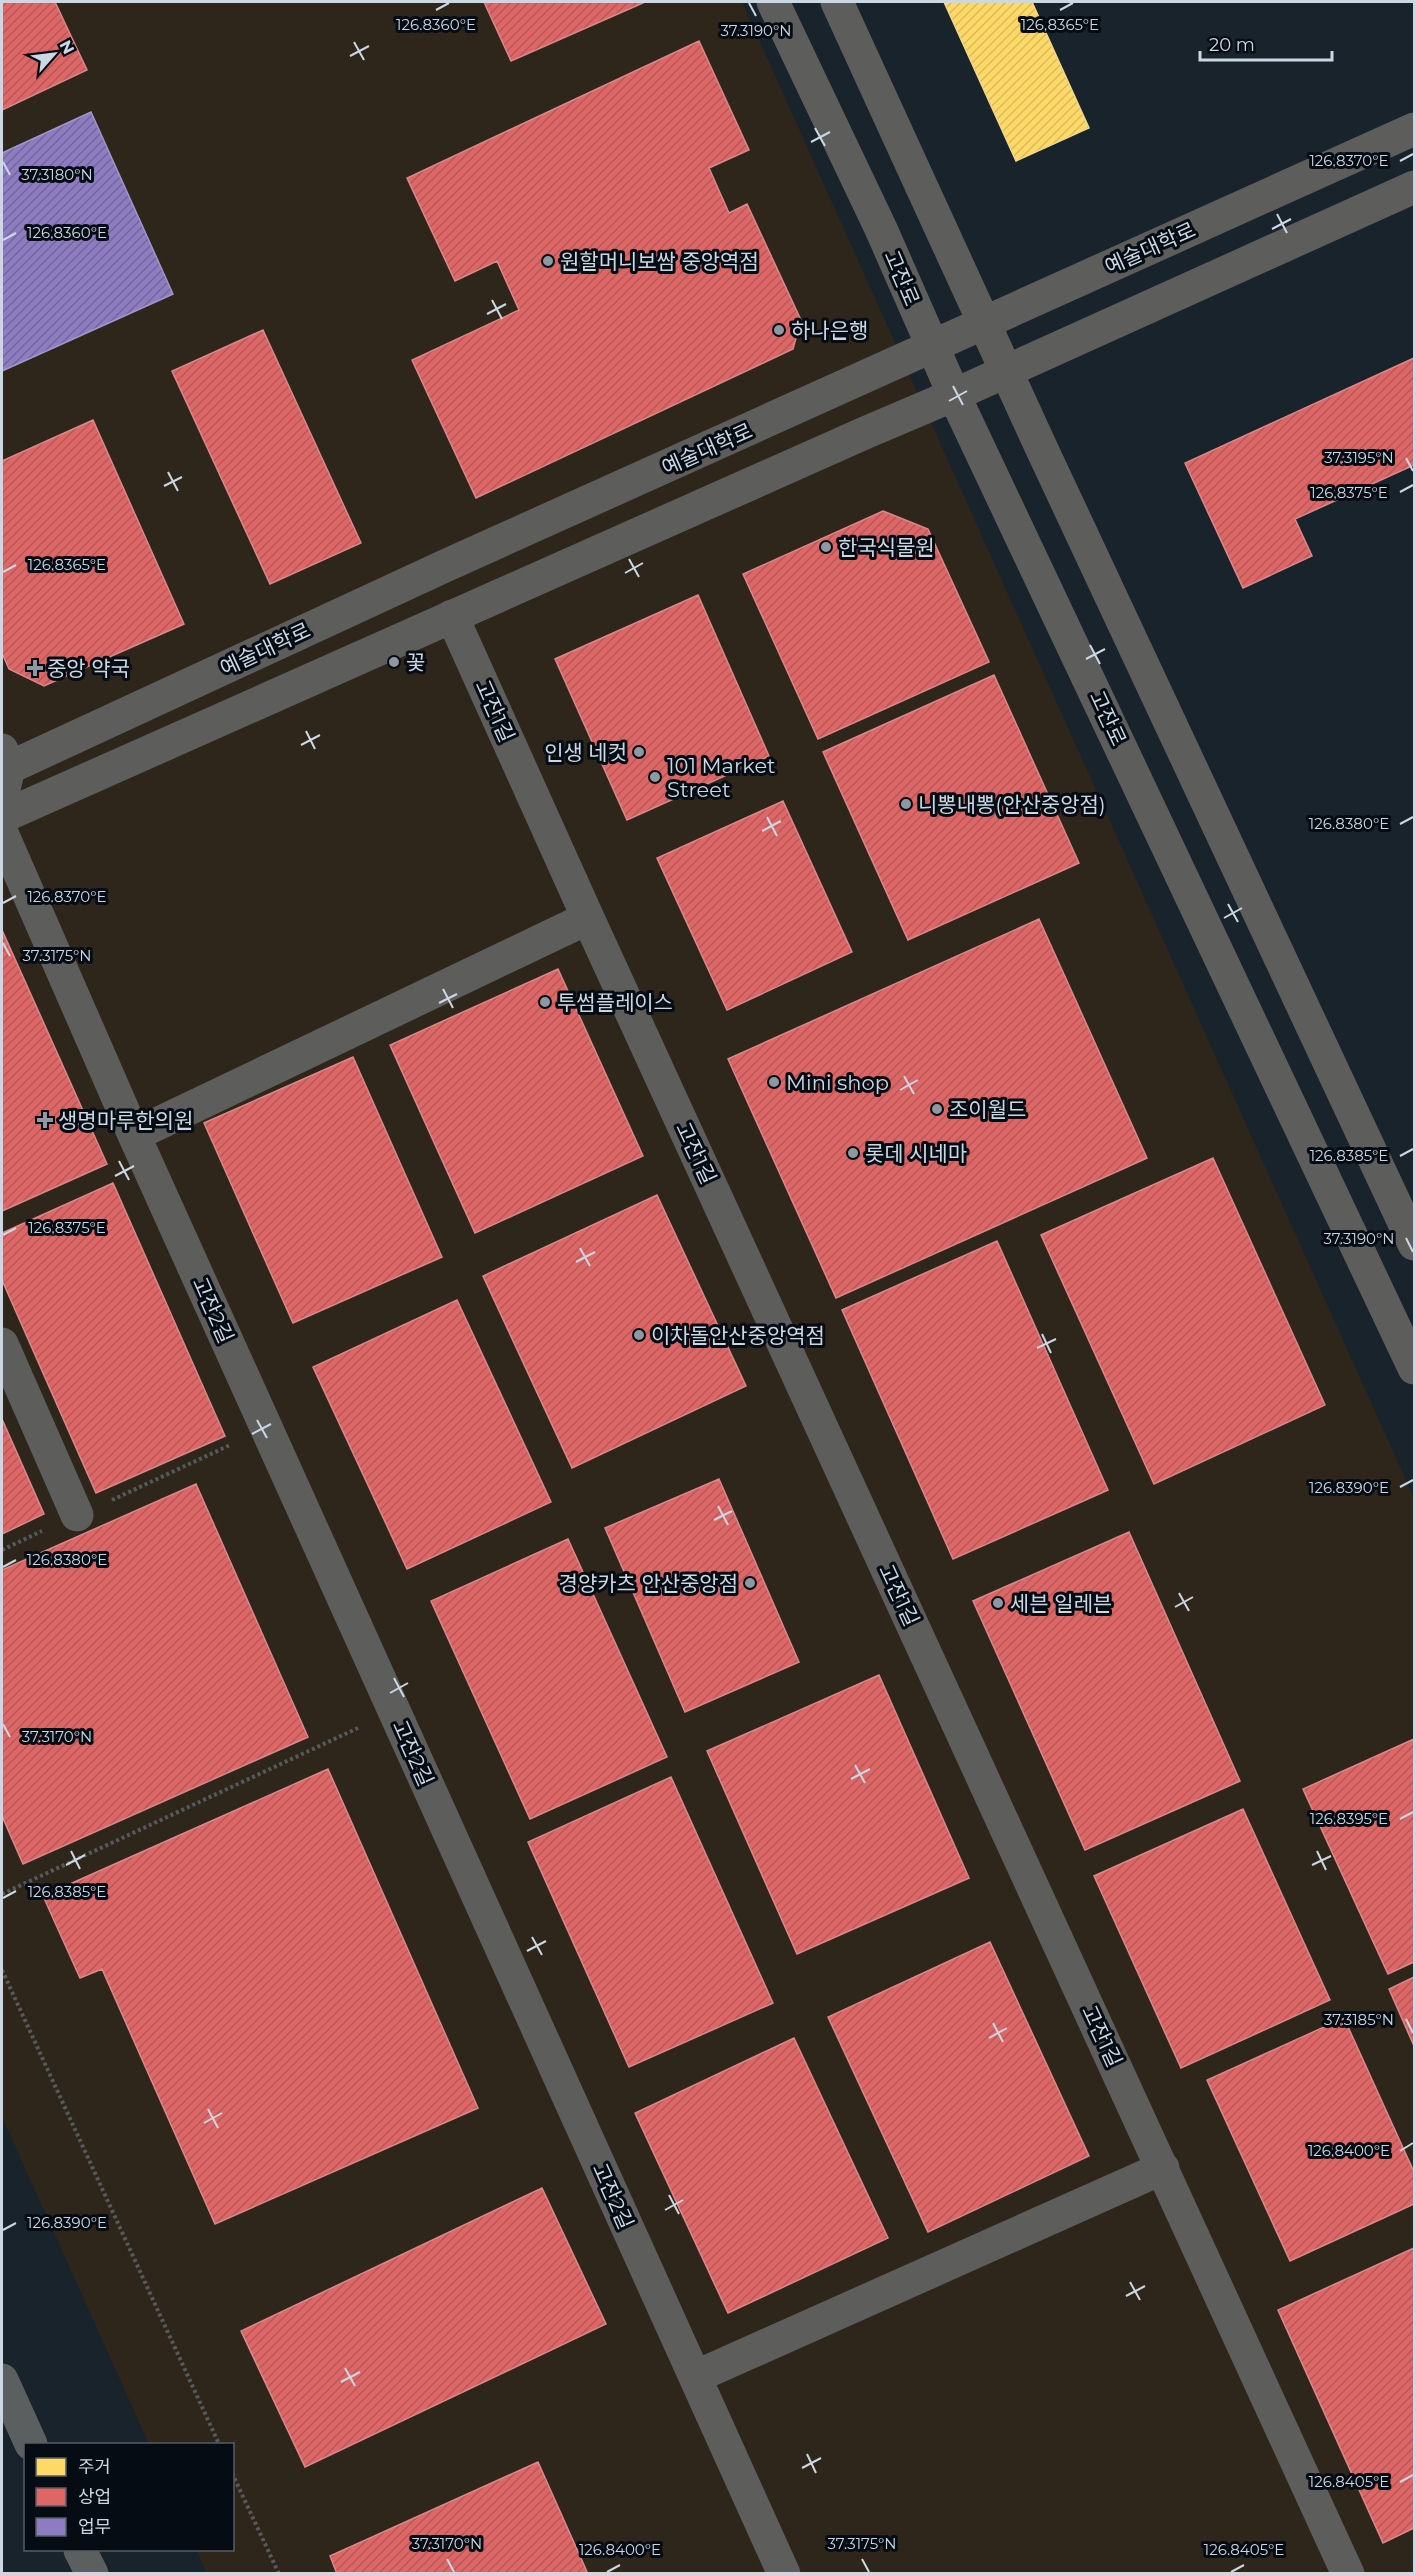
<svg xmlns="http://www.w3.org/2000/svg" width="1416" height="2575" font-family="Montserrat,'Noto Sans KR',sans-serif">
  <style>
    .commercial { fill: #2e261b }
    .homes { fill: url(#homes-hatch); stroke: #efd88b; stroke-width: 1.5 }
    .shops { fill: url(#shops-hatch); stroke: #da888b; stroke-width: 1.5 }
    .offices { fill: url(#offices-hatch); stroke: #a097cc; stroke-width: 1.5 }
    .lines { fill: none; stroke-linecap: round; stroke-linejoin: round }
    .path { stroke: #565a5c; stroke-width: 4; stroke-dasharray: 3 3; stroke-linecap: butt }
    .minor { stroke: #5d5e5c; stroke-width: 33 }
    .tertiary { stroke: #5d5e5c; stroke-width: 33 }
    .primary { stroke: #5c5f5f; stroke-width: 33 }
    .ticks { fill: none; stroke: #cbd7e2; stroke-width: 2 }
    .poi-dot { fill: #8d98a2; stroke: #050c13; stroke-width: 2 }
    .labels { text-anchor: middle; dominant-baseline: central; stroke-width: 6; stroke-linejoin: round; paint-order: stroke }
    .street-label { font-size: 21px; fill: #cbd7e2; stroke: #050c13 }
    .poi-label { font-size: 21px; fill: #cbd7e2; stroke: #050c13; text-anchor: start }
    .ticks-label { font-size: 15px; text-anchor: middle; fill: #cbd7e2; stroke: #050c13; stroke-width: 6; stroke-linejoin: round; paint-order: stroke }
  </style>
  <defs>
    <pattern id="homes-hatch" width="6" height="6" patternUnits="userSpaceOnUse" patternTransform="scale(1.5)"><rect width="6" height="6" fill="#ffd966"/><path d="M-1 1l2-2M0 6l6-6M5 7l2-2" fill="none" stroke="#d8ba5f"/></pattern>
    <pattern id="shops-hatch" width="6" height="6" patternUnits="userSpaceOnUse" patternTransform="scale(1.5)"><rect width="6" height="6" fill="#e06666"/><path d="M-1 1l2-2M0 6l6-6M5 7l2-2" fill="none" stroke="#af5b5c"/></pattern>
    <pattern id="offices-hatch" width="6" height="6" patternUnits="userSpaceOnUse" patternTransform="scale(1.5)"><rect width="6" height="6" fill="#8e7cc3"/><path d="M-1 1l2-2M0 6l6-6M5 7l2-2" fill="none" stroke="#726797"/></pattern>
  </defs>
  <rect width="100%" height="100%" fill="#19232c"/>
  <path class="commercial" d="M2 2H742L1414 1498V2573H207L196 2550H232V2444H149L2 2117Z"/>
  <path class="homes" d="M944 2H1032L1089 128 1016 161Z"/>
  <path class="shops" d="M2 2H55L87 70 2 110Z
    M484 2H645L511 61Z
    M699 41 749 150 709 168 729 213 747 204 801 320 793 349 476 498 412 360 519 310 497 261 455 281 407 178Z
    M263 330 361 543 270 584 172 371Z
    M1414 358V465L1295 519 1312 556 1243 588 1185 463Z
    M93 420 184 624 44 686 9 669 2 653V461Z
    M883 511 928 529 989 662 818 739 743 574Z
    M698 595 769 756 627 820 555 659Z
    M994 675 1079 863 908 940 823 752Z
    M783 801 852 952 727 1010 657 858Z
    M1039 919 1147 1158 836 1298 728 1059Z
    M2 930 107 1164 2 1211Z
    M558 969 643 1156 475 1233 390 1045Z
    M353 1057 442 1257 293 1323 204 1123Z
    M1213 1158 1325 1405 1154 1484 1041 1235Z
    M113 1183 225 1436 96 1493 2 1280V1233Z
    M657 1195 746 1386 572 1468 483 1276Z
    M997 1241 1108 1490 953 1559 842 1310Z
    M457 1300 551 1502 407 1569 313 1367Z
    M2 1419 44 1514 2 1534Z
    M719 1479 799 1662 685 1712 605 1528Z
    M196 1484 308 1737 23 1864 2 1816V1570Z
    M1129 1532 1240 1781 1085 1850 973 1601Z
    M568 1539 667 1757 530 1819 431 1601Z
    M879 1675 969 1878 797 1954 707 1751Z
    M1414 1739V1962L1388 1974 1303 1789Z
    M328 1769 478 2108 215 2224 102 1969 80 1978 43 1896Z
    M671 1777 773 2003 629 2067 528 1842Z
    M1243 1809 1330 2000 1181 2068 1094 1876Z
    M990 1942 1089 2156 928 2232 828 2017Z
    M1414 1977V2046L1389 1989Z
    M1344 2018 1414 2172V2204L1290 2261 1207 2080Z
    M794 2038 888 2238 728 2313 635 2113Z
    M542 2188 606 2324 305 2467 241 2331Z
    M1414 2248V2528L1383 2543 1278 2310Z
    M538 2462 588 2574H337L330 2556Z"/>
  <path class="offices" d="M91 112 173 294 2 371V153Z"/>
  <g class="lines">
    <path class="path" d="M112 1500 230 1445
      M2 1550 42 1531
      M2 1894 358 1728
      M2 1970 219 2444
      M232 2473 279 2574"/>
    <path class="minor" d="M452 616 588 918 1348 2574
      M2 750 9 767 2 798
      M2 833 134 1135 784 2574
      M134 1135 588 918
      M2 1344 77 1515
      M695 2377 1163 2168"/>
    <path class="tertiary" d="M773 2 881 229 954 395 1414 1368
      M837 2 1040 445 1414 1244
      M2 771 447 565 1414 129
      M2 817 867 432 954 395 1414 187"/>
    <path class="primary" d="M2 2380 31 2444
      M80 2550 92 2574"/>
  </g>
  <path class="ticks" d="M749 3 756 16M436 10 449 3M1060 10 1073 3M354 42 364 60M350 56 369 46M815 128 825 146M811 142 830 132M1400 161 1413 154M3 162 10 175M1277 214 1287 233M1272 229 1291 219M3 240 16 233M492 300 502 319M487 314 506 304M953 386 963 405M949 401 967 391M1406 458 1413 471M168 472 178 491M164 486 182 477M1400 492 1413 485M629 559 639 577M3 572 16 565M625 573 643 563M1090 645 1100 664M1086 659 1105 649M306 731 315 749M301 745 320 735M767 817 777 836M1400 824 1413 817M762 831 781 821M3 903 16 896M1228 904 1238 922M1224 918 1242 908M3 943 10 956M443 989 453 1008M439 1003 457 994M904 1076 914 1094M900 1090 918 1080M1400 1156 1413 1149M119 1161 129 1180M115 1176 134 1166M3 1235 16 1228M1406 1238 1413 1252M580 1248 590 1266M576 1262 595 1252M1042 1334 1051 1353M1037 1348 1056 1339M257 1420 267 1438M252 1434 271 1424M1400 1487 1413 1480M718 1506 728 1525M714 1520 732 1511M3 1567 16 1560M1179 1593 1189 1611M1175 1607 1193 1597M394 1678 404 1697M390 1693 408 1683M3 1724 10 1737M855 1765 865 1783M851 1779 870 1769M1400 1819 1413 1812M71 1851 80 1869M1317 1851 1326 1870M66 1865 85 1855M1312 1865 1331 1856M3 1898 16 1891M532 1937 542 1955M527 1951 546 1941M1406 2019 1413 2033M993 2023 1003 2042M989 2038 1007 2028M208 2109 218 2128M204 2123 222 2113M1400 2151 1413 2143M669 2195 679 2214M665 2210 683 2200M3 2230 16 2223M1130 2282 1140 2300M1126 2296 1145 2286M345 2368 355 2386M341 2382 360 2372M807 2454 816 2473M802 2468 821 2458M1400 2482 1413 2475M447 2559 454 2572M862 2559 869 2572M607 2572 620 2565M1231 2572 1244 2565"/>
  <g class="poi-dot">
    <circle cx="548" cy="261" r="6"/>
    <circle cx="779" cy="330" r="6"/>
    <circle cx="826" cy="547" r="6"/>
    <circle cx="394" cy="662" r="6"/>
    <path d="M32 659h6v6h6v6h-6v6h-6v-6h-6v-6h6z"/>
    <circle cx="639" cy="752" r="6"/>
    <circle cx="655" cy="777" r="6"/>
    <circle cx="906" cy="804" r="6"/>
    <circle cx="545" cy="1002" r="6"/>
    <circle cx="774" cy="1082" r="6"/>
    <circle cx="937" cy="1109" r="6"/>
    <path d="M42 1111h6v6h6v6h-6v6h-6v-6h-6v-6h6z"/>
    <circle cx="853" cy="1153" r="6"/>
    <circle cx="639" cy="1335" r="6"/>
    <circle cx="750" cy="1583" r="6"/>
    <circle cx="998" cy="1603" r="6"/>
  </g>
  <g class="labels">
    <g class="street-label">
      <text transform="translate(1150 248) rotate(-24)">예술대학로</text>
      <text transform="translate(902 278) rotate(67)">고잔로</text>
      <text transform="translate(707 449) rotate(-24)">예술대학로</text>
      <text transform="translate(265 649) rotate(-25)">예술대학로</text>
      <text transform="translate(495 711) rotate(66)">고잔1길</text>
      <text transform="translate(1108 718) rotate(65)">고잔로</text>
      <text transform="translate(696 1153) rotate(65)">고잔1길</text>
      <text transform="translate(213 1310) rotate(66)">고잔2길</text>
      <text transform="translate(899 1595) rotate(65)">고잔1길</text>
      <text transform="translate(413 1753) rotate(66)">고잔2길</text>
      <text transform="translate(1102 2036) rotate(65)">고잔1길</text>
      <text transform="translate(613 2196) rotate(66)">고잔2길</text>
    </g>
    <g class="poi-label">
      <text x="560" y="261">원할머니보쌈 중앙역점</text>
      <text x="791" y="330">하나은행</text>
      <text x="838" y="547">한국식물원</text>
      <text x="406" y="662">꽃</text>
      <text x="47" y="668">중앙 약국</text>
      <text x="627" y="752" text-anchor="end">인생 네컷</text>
      <text x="667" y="765">101 Market<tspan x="667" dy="24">Street</tspan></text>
      <text x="918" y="804">니뽕내뽕(안산중앙점)</text>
      <text x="557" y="1002">투썸플레이스</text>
      <text x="786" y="1082">Mini shop</text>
      <text x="949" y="1109">조이월드</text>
      <text x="58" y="1120">생명마루한의원</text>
      <text x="865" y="1153">롯데 시네마</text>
      <text x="651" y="1335">이차돌안산중앙역점</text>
      <text x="738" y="1583" text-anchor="end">경양카츠 안산중앙점</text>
      <text x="1010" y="1603">세븐 일레븐</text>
    </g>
  </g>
  <g class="ticks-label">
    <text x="436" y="30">126.8360°E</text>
    <text x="1060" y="30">126.8365°E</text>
    <text x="756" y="36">37.3190°N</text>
    <text x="1349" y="166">126.8370°E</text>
    <text x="57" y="180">37.3180°N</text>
    <text x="67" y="238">126.8360°E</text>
    <text x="1359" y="463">37.3195°N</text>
    <text x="1349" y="498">126.8375°E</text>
    <text x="67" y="570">126.8365°E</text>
    <text x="1349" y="829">126.8380°E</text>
    <text x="67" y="902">126.8370°E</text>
    <text x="57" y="961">37.3175°N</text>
    <text x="1349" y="1161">126.8385°E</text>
    <text x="67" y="1233">126.8375°E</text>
    <text x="1359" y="1244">37.3190°N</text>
    <text x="1349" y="1493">126.8390°E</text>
    <text x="67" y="1565">126.8380°E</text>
    <text x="57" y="1742">37.3170°N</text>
    <text x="1349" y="1824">126.8395°E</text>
    <text x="67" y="1897">126.8385°E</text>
    <text x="1359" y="2025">37.3185°N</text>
    <text x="1349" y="2156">126.8400°E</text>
    <text x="67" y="2228">126.8390°E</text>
    <text x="1349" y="2487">126.8405°E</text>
    <text x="447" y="2549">37.3170°N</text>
    <text x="862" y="2549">37.3175°N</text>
    <text x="620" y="2555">126.8400°E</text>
    <text x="1244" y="2555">126.8405°E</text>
  </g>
  <rect width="1416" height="2575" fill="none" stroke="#cbd7e2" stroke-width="6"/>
  <rect x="24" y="2443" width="210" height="108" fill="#050c13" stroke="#545d66" stroke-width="1.5"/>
  <rect x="36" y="2458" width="30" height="18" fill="#ffd966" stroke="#545d66" stroke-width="1.5"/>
  <text x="78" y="2473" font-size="18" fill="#cbd7e2">주거</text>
  <rect x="36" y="2488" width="30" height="18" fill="#e06666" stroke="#545d66" stroke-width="1.5"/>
  <text x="78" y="2503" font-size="18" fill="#cbd7e2">상업</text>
  <rect x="36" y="2518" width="30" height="18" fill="#8e7cc3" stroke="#545d66" stroke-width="1.5"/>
  <text x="78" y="2533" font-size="18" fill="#cbd7e2">업무</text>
  <g transform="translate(54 54) rotate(62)" stroke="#050c13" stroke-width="4.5" paint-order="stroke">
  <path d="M0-4.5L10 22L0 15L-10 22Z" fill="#cbd7e2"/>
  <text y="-9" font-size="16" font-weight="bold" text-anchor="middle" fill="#cbd7e2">N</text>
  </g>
  <path d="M1200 51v9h132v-9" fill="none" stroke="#cbd7e2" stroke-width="3"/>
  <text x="1209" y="51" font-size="18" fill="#cbd7e2" stroke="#050c13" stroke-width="4.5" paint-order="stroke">20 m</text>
</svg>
